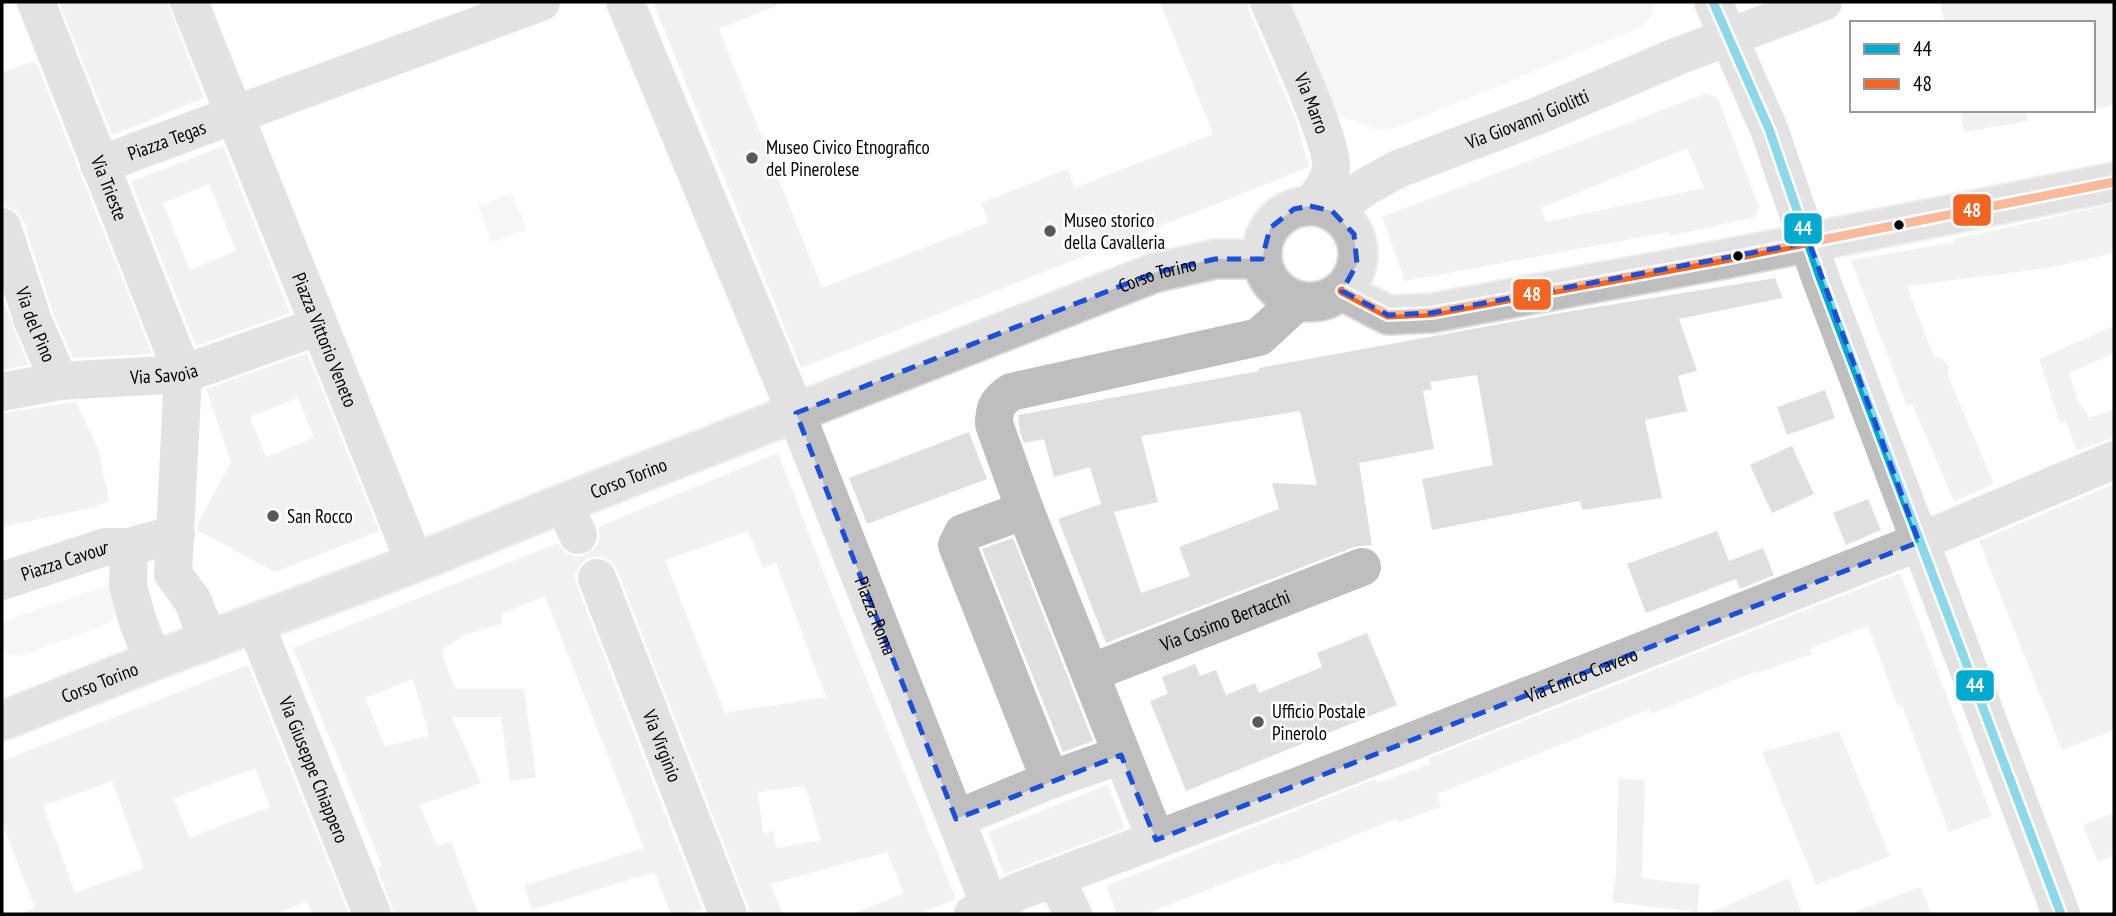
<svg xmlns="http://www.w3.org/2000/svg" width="2116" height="916" font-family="'PT Sans Narrow',sans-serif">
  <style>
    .green { fill: #ececec }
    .building { fill: #dfdfdf; fill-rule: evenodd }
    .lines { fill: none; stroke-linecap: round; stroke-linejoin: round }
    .major-casing { stroke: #dbdbdb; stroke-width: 42 }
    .minor { stroke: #bebebe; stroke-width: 38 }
    .major { stroke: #bebebe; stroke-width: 38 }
    .bus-1-casing { stroke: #fff; stroke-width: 14 }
    .bus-2-casing { stroke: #fff; stroke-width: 14 }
    .bus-1 { stroke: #00a9ce; stroke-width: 9 }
    .bus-2 { stroke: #f26522; stroke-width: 9 }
    .marked { fill: none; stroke: #1d4ed8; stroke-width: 5; stroke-dasharray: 14 9; stroke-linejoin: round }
    .poi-dot { fill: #595959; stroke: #fff; stroke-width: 2.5 }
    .bus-dot { fill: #000; stroke: #fff; stroke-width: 2.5 }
    .labels { text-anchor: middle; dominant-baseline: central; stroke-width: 5; stroke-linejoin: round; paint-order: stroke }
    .street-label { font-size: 19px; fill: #000; stroke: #fff }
    .poi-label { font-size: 19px; fill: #000; stroke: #fff; text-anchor: start }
    .line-badge { stroke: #fff; stroke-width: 2.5 }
    .badge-label { font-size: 19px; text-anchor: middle; font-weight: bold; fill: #fff }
  </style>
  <rect width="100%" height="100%" fill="#fff"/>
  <path class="green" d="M1287 2H1656C1655 15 1646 24 1634 30L1396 128 1377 130 1332 112Z
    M512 193 527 229 492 243 478 206Z
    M117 582 122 597 112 622 21 656 2 654V622Z"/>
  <path class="building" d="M59 2H167L204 98 112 135Z
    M653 2H785L719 29 822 288 989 222 981 203 1067 169 1075 188 1213 134 1160 2H1248L1249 11 1296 120 1309 167 801 368Z
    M1940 2H2114V105L2093 109V23H1944Z
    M32 62 37 64 152 354 73 358 53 313 23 220 16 210 2 206V72Z
    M1707 93 1718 99 1759 207 1755 217 1670 236 1669 232 1405 281 1382 217ZM1687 148 1704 188 1546 222 1541 208Z
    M1960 110H2027L2028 121 1964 132Z
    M223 146 290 313 196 346 131 182ZM209 184 236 251 190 270 163 203Z
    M2114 204V253L2047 268 1907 286 1934 357 1942 359 1949 366 1948 376 1994 484 1954 501 1912 404 1907 406 1851 260 1956 242 1955 239Z
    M1775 278 1783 298 1679 319 1697 371 1678 376 1687 411 1645 420 1662 498 1582 510 1580 501 1432 530 1422 479 1493 465 1477 375 1430 382 1432 389 1423 391 1434 449 1359 463 1372 545 1354 547 1106 643 1058 519 1101 504 1090 467 1054 477 1044 439 1024 443 1020 432 1018 415 1259 371V368L1554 314ZM1300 411 1317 485 1272 483 1279 509 1179 547 1190 576 1141 593 1114 512 1158 502 1141 436Z
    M2 296 28 365 2 370Z
    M2114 326V353L2069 373 2078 401 2090 418 2114 409V437L2077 451 2066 421 2060 423 2039 359Z
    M307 353 379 531 275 572 197 530V525L231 462 206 389ZM298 398 314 438 266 457 250 417Z
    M1825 390 1835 418 1787 435 1777 407Z
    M76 402 99 451 109 501 95 507 2 527V413Z
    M969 432 987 479 867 524 849 478Z
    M1792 446 1814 494 1772 513 1750 465Z
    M778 453 834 599 956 899 919 914H853L904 893 887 852 770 884 783 914H749L748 906 617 570 610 561 600 556 588 558 580 565 575 575 577 586 702 909 688 914H671L654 872 532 910 524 886 644 848 545 596 501 614 503 623 464 635 441 651 455 689H524L536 777 510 781 501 717H452L481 783 420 805 437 846 451 841 478 914H393L392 906 377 868 382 866 293 648 558 543 566 553 576 557 586 555 596 547 600 537 598 527ZM748 531 763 568 776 563 826 697 725 713 665 560ZM413 679 429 736 385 746 365 698ZM805 786 821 840 777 848 773 831 763 834 758 792Z
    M2114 484V730L2062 750 1979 541Z
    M1868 499 1881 530 1846 545 1833 513Z
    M1717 531 1729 561 1763 548 1774 575 1740 589 1736 579 1646 613 1627 564Z
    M1013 538 1093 741 1063 752 982 549Z
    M1900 573 1992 816 1949 832 1902 706 1898 707 1868 626 1810 648 1812 654 1757 673 1756 671 1651 714 1650 709 1437 794 1441 807 1398 822 1397 818 1281 865 1279 862 1146 914H1117L1106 886 1375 779 1377 783 1431 764 1429 758Z
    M1367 633 1397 705 1186 791 1150 701 1168 694 1162 677 1195 664 1200 676 1216 670 1226 695 1255 683 1259 693 1322 667 1317 653Z
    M248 665 349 914H312L307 901 276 914H25L24 912 35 908 2 823V761ZM255 768 270 807 189 838 174 798ZM112 781 144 868 75 893 43 806Z
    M1839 731 1890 856 1816 885 1762 752Z
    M1618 779 1645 780 1642 878 1700 885 1697 912 1612 902 1616 875Z
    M1108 785 1125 828 1004 874 988 832Z
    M2114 813V854L2098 863 2083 825Z
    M1789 878 1802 914H1708Z
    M1921 887 1931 914H1854V912Z"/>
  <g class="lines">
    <defs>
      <g id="major">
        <circle cx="1310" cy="254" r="48"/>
        <path d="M1342 291 1388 315 1431 313 1725 259 2114 182"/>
        <path id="s14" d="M2 721 153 661 415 563 564 503 1154 273 1215 259H1262"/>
      </g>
    </defs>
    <use href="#major" class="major-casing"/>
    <g class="minor">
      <path id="s1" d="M36 2 183 374 173 574 193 601 208 641"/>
      <path id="s2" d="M189 2 415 563"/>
      <path id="s3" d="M625 2 796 413 993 914"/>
      <path id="s4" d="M1269 2C1282 33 1334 142 1331 169 1329 183 1318 195 1310 206"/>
      <path d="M1713 2 1769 129 1820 277 2061 914"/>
      <path id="s5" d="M99 165 541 2"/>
      <path id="s6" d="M1332 211 1367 186 1398 169 1535 117 1678 56 1823 2"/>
      <path id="s7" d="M2 227 33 321 59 381"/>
      <path id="s8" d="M2 392 59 381 183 374 319 326"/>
      <path d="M564 503 578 535"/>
      <path d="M1025 510 963 533 957 545 1050 780"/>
      <path d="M129 547 128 586 137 619 153 661"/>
      <path id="s9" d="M597 578 728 914"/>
      <path id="s10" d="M2 581 105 547H129L176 534"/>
      <path id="s11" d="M255 623 372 914"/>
      <path id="s12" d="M1090 673 1362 567"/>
      <path d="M956 819 1050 780 1121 755"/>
      <path d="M1156 840 1025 510 994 424C994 407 998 401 1011 392L1259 337 1298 301"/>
      <path d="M1046 881 1061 890 1073 914"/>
      <path id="s13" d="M973 914 991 907 1017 892 1301 785 1919 542 2114 460"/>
    </g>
    <use href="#major" class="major"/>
    <defs>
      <path id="bus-1" d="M1713 2 1769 129 1820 277 2061 914"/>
      <path id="bus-2" d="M1342 291 1388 315 1431 313 1725 259 2114 182"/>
    </defs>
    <use href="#bus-1" class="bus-1-casing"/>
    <use href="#bus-2" class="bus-2-casing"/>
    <use href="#bus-1" class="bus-1"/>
    <use href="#bus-2" class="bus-2"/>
  </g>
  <path d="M0 0H2116V916H0ZM1310 206 1332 211 1354 234 1357 264 1342 291 1388 315 1431 313 1809 242 1919 542 1156 840 1121 755 956 819 796 413 1154 273 1215 259H1262L1270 228 1294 209Z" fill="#fff" fill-opacity=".55" fill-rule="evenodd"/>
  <path class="marked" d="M1310 206 1332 211 1354 234 1357 264 1342 291 1388 315 1431 313 1809 242 1919 542 1156 840 1121 755 956 819 796 413 1154 273 1215 259H1262L1270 228 1294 209Z"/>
  <g class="poi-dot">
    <circle cx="752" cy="158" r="7"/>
    <circle cx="1050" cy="231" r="7"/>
    <circle cx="273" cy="516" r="7"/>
    <circle cx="1258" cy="722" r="7"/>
  </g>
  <g class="bus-dot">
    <circle cx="1899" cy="225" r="6"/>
    <circle cx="1738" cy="256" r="6"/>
  </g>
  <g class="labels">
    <g class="street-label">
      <text stroke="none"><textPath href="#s4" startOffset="110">Via Marro</textPath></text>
      <text stroke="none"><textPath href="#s6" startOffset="217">Via Giovanni Giolitti</textPath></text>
      <text stroke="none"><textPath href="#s5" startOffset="72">Piazza Tegas</textPath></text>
      <text stroke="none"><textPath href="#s1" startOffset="200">Via Trieste</textPath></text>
      <text stroke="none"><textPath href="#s14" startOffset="1239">Corso Torino</textPath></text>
      <text stroke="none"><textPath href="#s7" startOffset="103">Via del Pino</textPath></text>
      <text stroke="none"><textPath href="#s2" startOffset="364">Piazza Vittorio Veneto</textPath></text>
      <text stroke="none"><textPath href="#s8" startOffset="163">Via Savoia</textPath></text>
      <text stroke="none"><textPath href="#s14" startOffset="672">Corso Torino</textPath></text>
      <text stroke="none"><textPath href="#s10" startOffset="66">Piazza Cavour</textPath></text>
      <text stroke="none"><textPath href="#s3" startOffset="663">Piazza Roma</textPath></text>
      <text stroke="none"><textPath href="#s12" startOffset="145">Via Cosimo Bertacchi</textPath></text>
      <text stroke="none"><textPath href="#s13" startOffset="654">Via Enrico Cravero</textPath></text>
      <text stroke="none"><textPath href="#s14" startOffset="105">Corso Torino</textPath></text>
      <text stroke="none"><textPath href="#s9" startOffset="180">Via Virginio</textPath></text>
      <text stroke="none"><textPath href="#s11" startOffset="158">Via Giuseppe Chiappero</textPath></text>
    </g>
    <g class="poi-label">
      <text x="766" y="147">Museo Civico Etnografico<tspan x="766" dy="22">del Pinerolese</tspan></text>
      <text x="1064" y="220">Museo storico<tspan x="1064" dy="22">della Cavalleria</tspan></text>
      <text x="287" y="516">San Rocco</text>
      <text x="1272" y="711">Ufficio Postale<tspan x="1272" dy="22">Pinerolo</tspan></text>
    </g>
  </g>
  <g class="line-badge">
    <rect x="1952" y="193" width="40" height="34" rx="7" fill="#f26522"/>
    <rect x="1783" y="212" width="40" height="33" rx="7" fill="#00a9ce"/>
    <rect x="1512" y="278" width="40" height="33" rx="7" fill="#f26522"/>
    <rect x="1955" y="669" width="40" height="33" rx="7" fill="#00a9ce"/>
  </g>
  <g class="badge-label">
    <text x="1972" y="217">48</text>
    <text x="1803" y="235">44</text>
    <text x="1532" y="301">48</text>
    <text x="1975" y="692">44</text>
  </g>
  <rect width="2116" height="916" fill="none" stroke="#000000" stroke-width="7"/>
  <rect x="1850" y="21" width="245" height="91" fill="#ffffff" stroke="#999999" stroke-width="2"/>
  <rect x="1864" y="44" width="35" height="10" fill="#00a9ce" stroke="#999999" stroke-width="2"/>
  <text x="1913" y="56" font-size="21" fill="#000000">44</text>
  <rect x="1864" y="79" width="35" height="10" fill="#f26522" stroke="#999999" stroke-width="2"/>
  <text x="1913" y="91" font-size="21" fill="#000000">48</text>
</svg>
